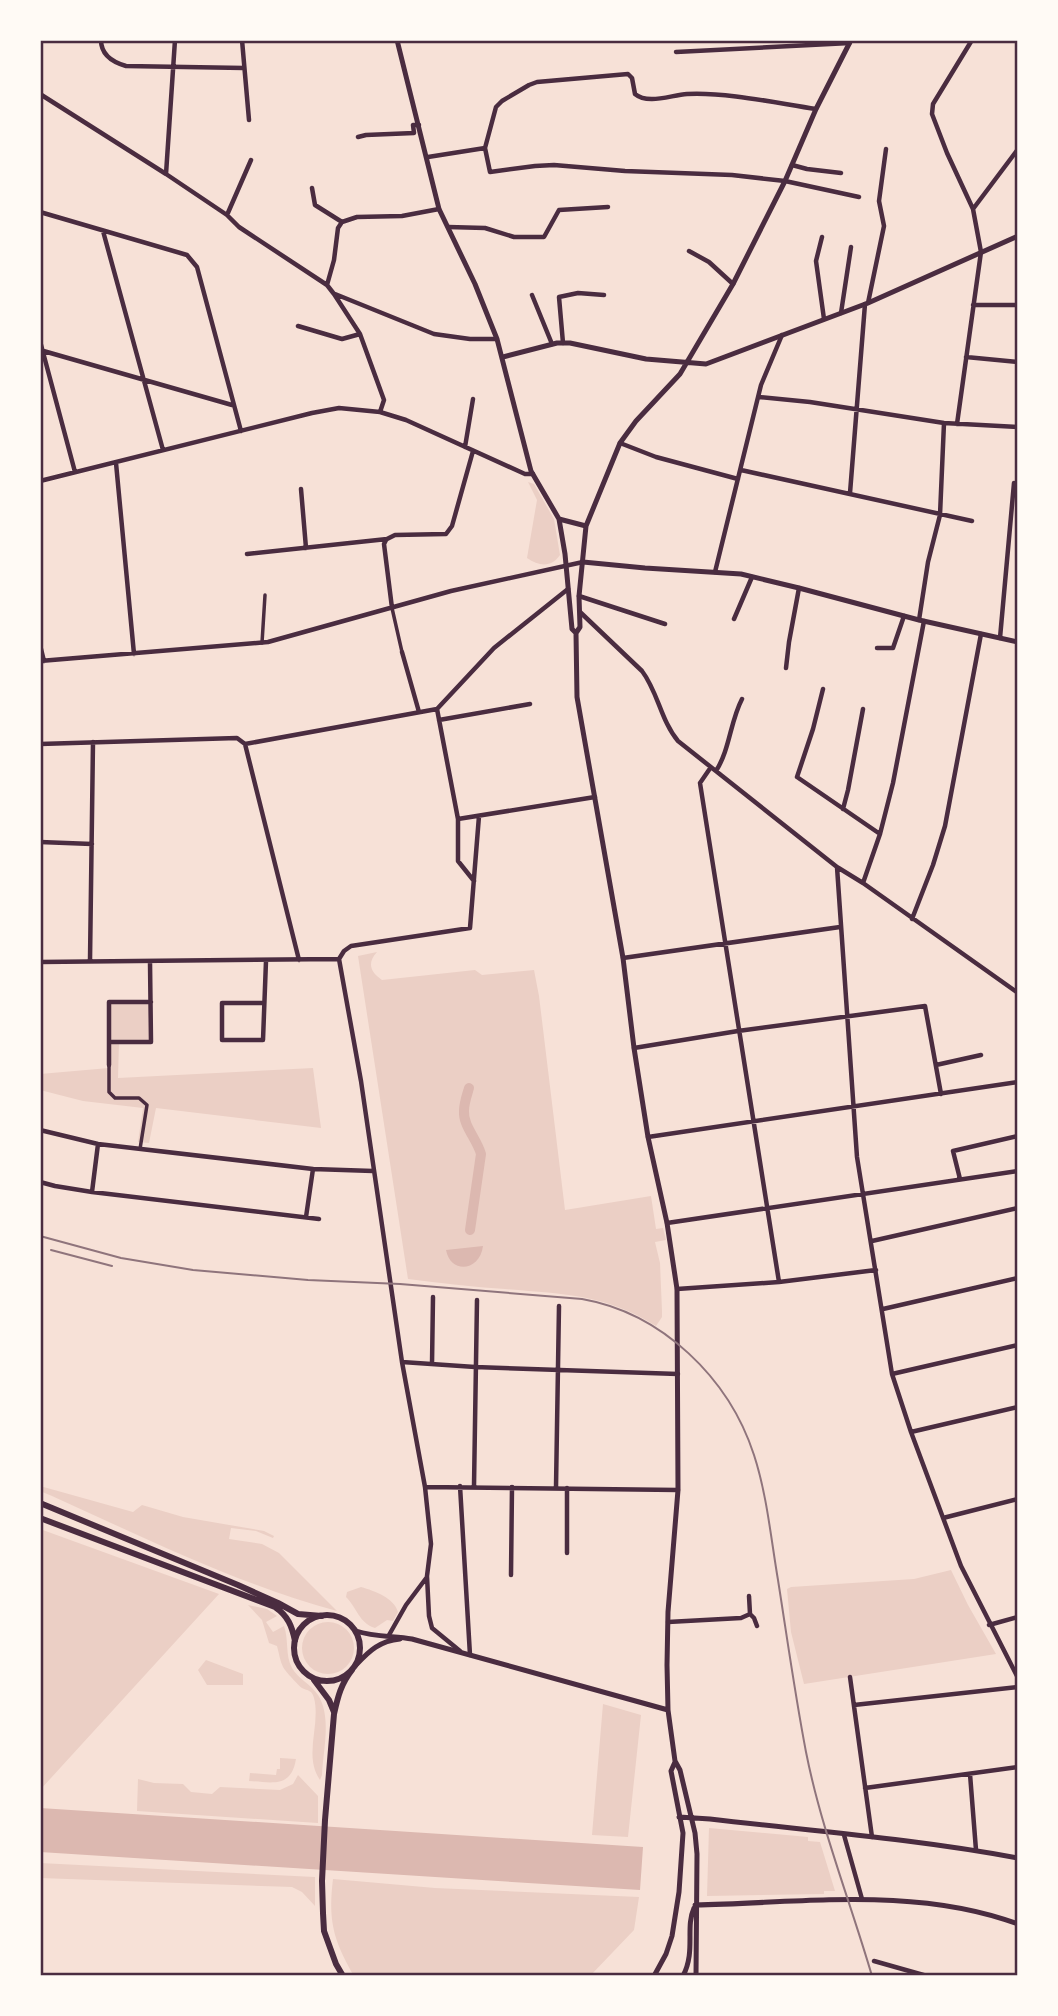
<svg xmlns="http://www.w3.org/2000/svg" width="1058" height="2016" font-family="Merriweather,serif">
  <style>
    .green { fill: #ebcfc5 }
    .water { fill: #dcb8b0 }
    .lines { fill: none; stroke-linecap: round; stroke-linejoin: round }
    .canal { stroke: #dcb8b0; stroke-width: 10 }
    .pedestrian { stroke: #4a2c40; stroke-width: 3.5 }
    .minor { stroke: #4a2c40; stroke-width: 4.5 }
    .tertiary { stroke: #4a2c40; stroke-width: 5 }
    .secondary { stroke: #4a2c40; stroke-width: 6 }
    .tram { stroke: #8f747c; stroke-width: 2 }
    .neatline { fill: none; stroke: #4a2c40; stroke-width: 2.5 }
  </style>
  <rect width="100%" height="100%" fill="#f7e1d7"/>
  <path class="green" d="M528 482 534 484 554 519 560 555C551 568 539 566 527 558L537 500Z
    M377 952C367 963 370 972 382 980L475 970 482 975 534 970 539 996 565 1210 651 1196 656 1229 663 1228 666 1240 655 1242 660 1263 662 1311V1317L656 1326C605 1294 563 1294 505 1289 473 1287 440 1283 408 1279L358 956Z
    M109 1002H151V1042H119L118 1078 313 1068 321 1128 156 1108 149 1143 138 1142 143 1108 83 1101 40 1090V1074L109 1068Z
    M40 1486 133 1512 142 1505 183 1517 264 1531 274 1536 273 1538 256 1531 231 1528 229 1539 262 1544 279 1553 337 1611C237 1584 145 1538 52 1496L40 1491Z
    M40 1529 219 1594 40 1790Z
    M951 1570 968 1605 996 1654 804 1684 791 1632 787 1589 791 1587 914 1579Z
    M361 1587C375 1591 394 1598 398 1612L393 1621 387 1620 375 1628C359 1623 357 1608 346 1597L347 1592Z
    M248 1605 267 1609 277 1616 266 1622 273 1632 284 1626C289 1640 285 1655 292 1668 298 1679 311 1684 318 1695 332 1717 323 1750 322 1775L320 1780C303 1755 321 1725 314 1698 312 1690 308 1691 302 1688 299 1686 285 1671 283 1667 280 1661 279 1653 277 1646L269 1643 262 1620Z
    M302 1648a26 26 0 1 1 52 0a26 26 0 1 1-52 0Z
    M206 1660 243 1674V1685H207L198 1670Z
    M603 1704 641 1715 628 1837 592 1835Z
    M280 1758 296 1759C291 1789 271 1782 249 1781L250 1773 276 1775 277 1769H280Z
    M298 1775 318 1796V1823L137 1811 138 1779 154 1783 183 1784 191 1792 212 1794 220 1787 280 1790 293 1784Z
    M709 1828 808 1837V1841L820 1842 835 1891H824V1894L707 1896Z
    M40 1863 315 1877V1906L302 1892 292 1887 40 1878Z
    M333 1879 435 1888 639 1897 634 1930 590 1976H354C333 1940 328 1920 333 1879Z"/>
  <path class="water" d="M483 1246C480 1271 451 1275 446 1250Z
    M40 1808 643 1847 640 1890 40 1852Z"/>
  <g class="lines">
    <path class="canal" d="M469 1088C467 1095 464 1103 464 1111 463 1126 477 1139 481 1154L470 1230"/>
    <path class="pedestrian" d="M392 608 402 652
      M262 643 265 595
      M109 1066V1092L115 1098H139L147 1105 140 1149"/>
    <path class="minor" d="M101 40C101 55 112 62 126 66L244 68
      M242 40 249 120
      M1015 40 1018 42
      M676 52 850 43
      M40 94 166 174 227 215 239 227 327 285 334 294 360 334 384 400 380 412
      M358 137 366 135 414 133 413 125H419
      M485 148 490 172 535 166 554 165 625 171 732 175 785 181 859 197
      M485 148 496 107 502 101 529 85 537 82 628 74 632 78 635 94C648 105 671 95 687 94 727 92 776 103 816 109
      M428 157 485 148
      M792 165 807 169 841 173
      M166 174 175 40
      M312 188 315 205 342 222
      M973 209 1018 149
      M40 212 187 255 197 267 241 431
      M227 215 251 160
      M448 227 485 228 514 237H544L559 210 608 207
      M103 231 163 450
      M822 237 816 261 824 319
      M689 251 709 262 733 284
      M327 285 334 260 338 228 342 222 357 217 402 216 439 209
      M335 294 434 334 470 339H497
      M532 295 552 344
      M868 303 884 226 879 201 886 149
      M973 305H1018
      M841 313 851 247
      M298 326 342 339 360 334
      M40 341 75 472
      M563 343 559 297 578 293 604 295
      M40 350 232 405
      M966 357 1018 362
      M759 397 810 402 944 423 1018 427
      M957 424 981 252 973 209 947 153 932 114 933 104 972 40
      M620 443 656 457 738 479
      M465 447 473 399
      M116 463 134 654
      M741 470 972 521
      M40 481 312 413 339 408 380 412 406 420 525 474H533
      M301 489 306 548
      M850 493 865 304
      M386 540 384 544 392 608
      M247 554 387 539 395 535 446 534 452 526 473 451
      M715 572 761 385 782 335
      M579 596 665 624
      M580 612 642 671C658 692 661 721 678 741L837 867 863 883 1018 993
      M734 619 752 577
      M919 620 928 562 940 515 944 423
      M1000 638 1014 483
      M40 645 44 661
      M877 648H893L904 616
      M402 652 419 712
      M40 661 268 642 451 591 583 562
      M786 668 789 642 799 588
      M823 689 813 729 797 777 880 834
      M437 709 458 819V861L474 881
      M437 709 494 648 568 589
      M439 720 530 704
      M40 744 237 738 245 744 437 709
      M245 744 299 960
      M711 767 700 783 779 1282
      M716 771C730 749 730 722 742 699
      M843 809 848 790 863 709
      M458 819 595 797
      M40 842 92 844
      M837 867 857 1157 892 1374 911 1432 961 1566 1018 1678
      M863 883 880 834 893 783 924 621
      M912 919 933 865 945 826 981 634
      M623 958 840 927
      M339 959 361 1081 402 1362 425 1487 431 1544 427 1576 429 1616 432 1628 460 1651
      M339 959 344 951 351 946 470 928 479 816
      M90 961 93 742
      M40 962 339 959
      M150 962 151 1042H109V1002H151
      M264 1003H222V1040H263L266 961
      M634 1048 738 1031 925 1006 941 1094
      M109 1065V1042
      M936 1065 981 1055
      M40 1130 98 1144 313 1169 373 1171
      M648 1137 1018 1082
      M960 1179 953 1151 1018 1136
      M40 1182 55 1186 92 1192 319 1219
      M92 1192 98 1144
      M306 1217 313 1169
      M667 1223 1018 1171
      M872 1241 1018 1208
      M677 1289 779 1282 876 1270
      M883 1309 1018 1278
      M402 1362 475 1367 678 1374
      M432 1364 433 1297
      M892 1374 1018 1345
      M911 1432 1018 1407
      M460 1486 470 1655
      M474 1486 477 1300
      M425 1487 678 1490
      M556 1487 559 1306
      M567 1488V1553
      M943 1518 1018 1499
      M511 1575 512 1487
      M750 1614 754 1618 757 1626
      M668 1622 741 1618 750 1614 749 1596
      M989 1625 1018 1617
      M389 1635 406 1605 427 1577
      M850 1677 872 1837
      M854 1705 1018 1687
      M970 1774 976 1850
      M865 1788 1018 1767
      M844 1835 862 1899
      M874 1961 927 1976"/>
    <path class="tertiary" d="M397 40 439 209 475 284 497 339 531 471 559 519 565 554 572 629 576 633 577 697 623 958 634 1048 648 1137 667 1223 677 1289 678 1490 668 1612 667 1665 668 1710 675 1761 680 1770 695 1833 697 1854 696 1976
      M503 357 557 343H570L646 359 706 364 868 303 1018 236
      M559 519 586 526
      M583 562 645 568 741 574 799 588 919 620 1018 642
      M576 633 580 627 579 596 586 526 620 443 636 421 680 374 733 284 785 181 816 109 849 44V40
      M356 1631C374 1637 393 1636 412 1639L668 1710
      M356 1665C370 1650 380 1641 400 1639
      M679 1817 710 1819C813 1831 916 1839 1018 1858
      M695 1905C803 1903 915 1886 1018 1924
      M654 1976 666 1954 672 1936 679 1892 683 1833 671 1771 675 1762
      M683 1976C696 1951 685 1928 694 1908"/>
    <path class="secondary" d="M40 1503 238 1585 278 1603 298 1614 322 1616
      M40 1518 275 1607C288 1616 292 1626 295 1641
      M294 1648a33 33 0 1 1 66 0a33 33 0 1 1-66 0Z
      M314 1680 329 1700 334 1712
      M343 1976 336 1964 324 1931 323 1913 322 1881 325 1820 334 1714C338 1696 341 1684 352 1670"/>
    <path class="tram" d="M40 1236 121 1258 193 1270 308 1280 400 1284 582 1299C662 1313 729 1378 754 1455 767 1495 771 1539 778 1580 787 1637 795 1695 806 1752 821 1828 850 1901 872 1976
      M51 1250 112 1266"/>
  </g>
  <rect width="1058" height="2016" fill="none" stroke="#fffaf5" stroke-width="84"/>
  <rect x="42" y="42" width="974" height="1932" class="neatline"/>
</svg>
